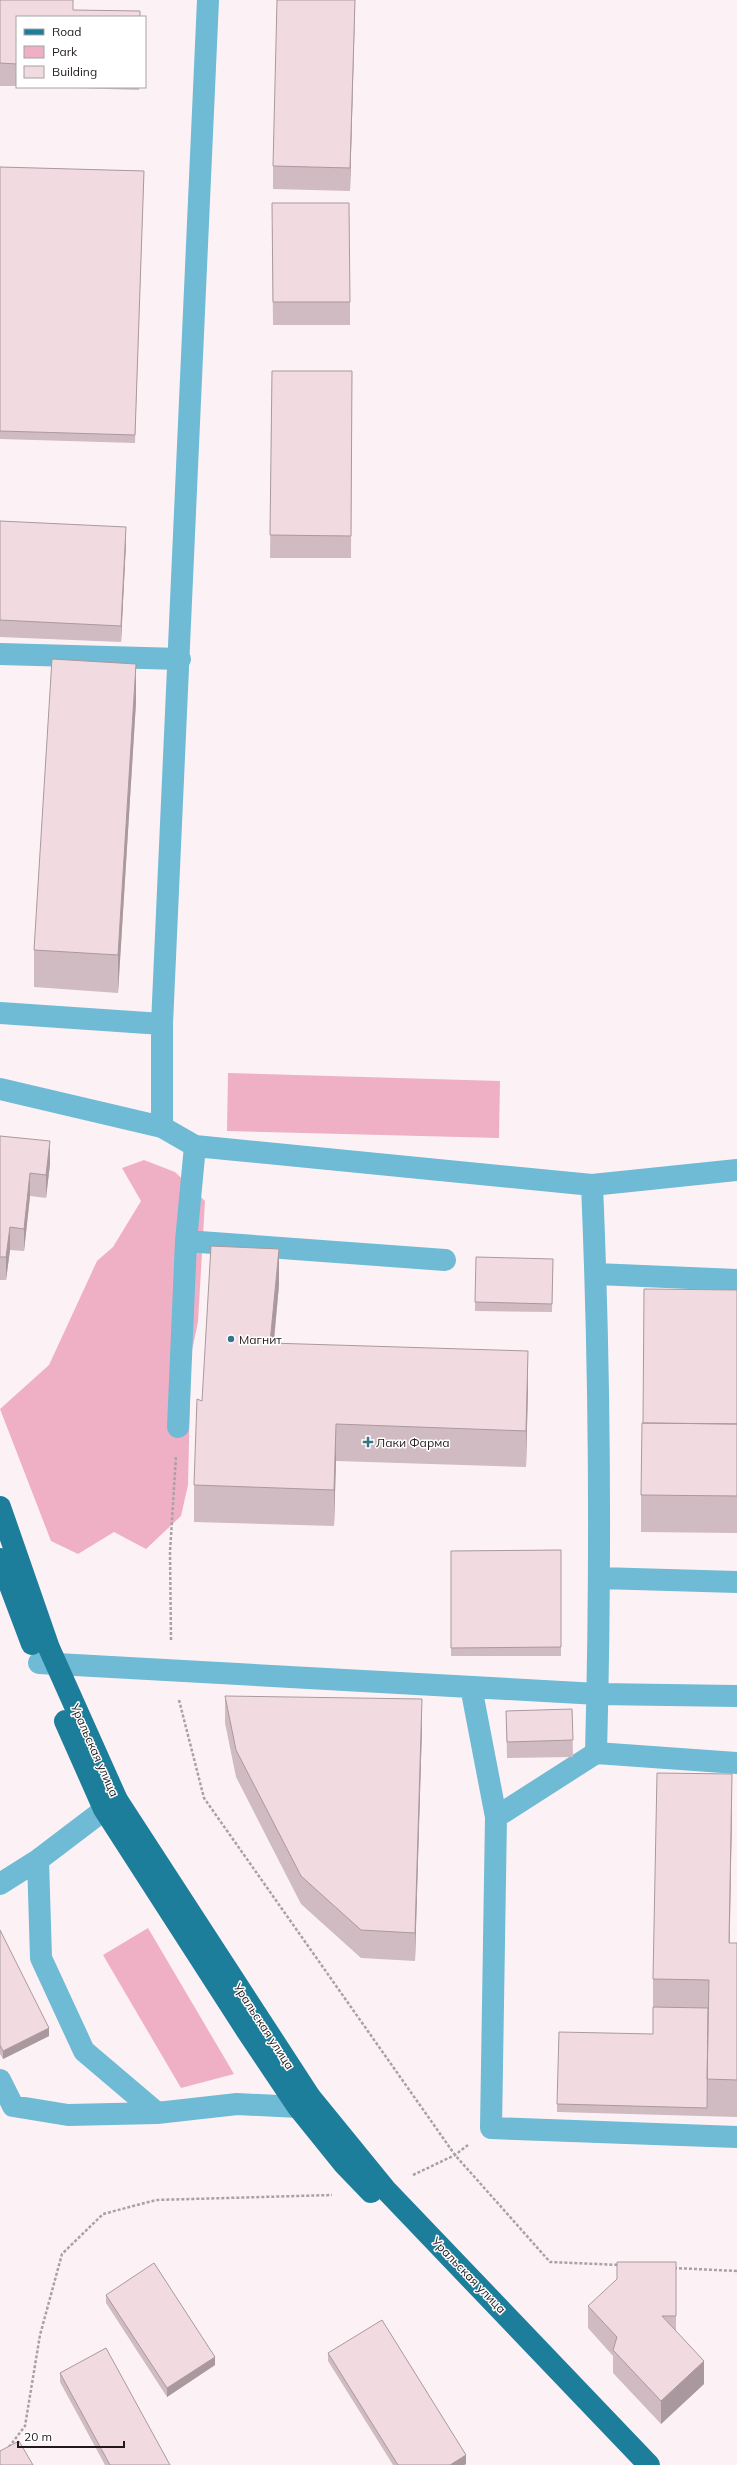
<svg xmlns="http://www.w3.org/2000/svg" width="737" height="2465" font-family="Mulish,sans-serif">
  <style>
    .green { fill: #efb0c5 }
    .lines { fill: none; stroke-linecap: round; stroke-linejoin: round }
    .path { stroke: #aaa1a4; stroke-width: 2.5; stroke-dasharray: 3 2; stroke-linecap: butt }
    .minor { stroke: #6fbad4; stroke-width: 22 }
    .major { stroke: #1c7e9b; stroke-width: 22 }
    .wall { fill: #d0bbc2 }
    .shaded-wall { fill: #a9999e }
    .building { fill: #f2dae1; stroke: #a9999e }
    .poi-dot { fill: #357489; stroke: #fff; stroke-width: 1.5 }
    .labels { text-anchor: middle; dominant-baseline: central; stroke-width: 3; stroke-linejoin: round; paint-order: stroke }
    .poi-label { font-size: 12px; fill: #21191c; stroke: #fff; text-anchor: start }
    .street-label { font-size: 12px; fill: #21191c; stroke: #fff }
  </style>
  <rect width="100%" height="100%" fill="#fcf2f5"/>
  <path class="green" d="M228 1073 500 1081 499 1138 227 1131Z
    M144 1160 175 1172 205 1201 198 1322 191 1355 188 1485 181 1516 146 1549 114 1532 78 1554 51 1541 0 1409 49 1365 97 1261 113 1247 141 1201 122 1168Z
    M148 1928 234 2074 181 2088 103 1955Z"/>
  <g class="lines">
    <path class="path" d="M171 1640 170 1552 176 1456
      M179 1700 204 1798 455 2155 550 2262 621 2265
      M413 2175 455 2155 468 2145
      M674 2268 737 2271
      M9 2447 25 2426 40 2335 62 2254 103 2214 156 2200 332 2195"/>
    <path class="minor" d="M0 654 180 659
      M0 1013 162 1024
      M0 1089 162 1127 195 1146 592 1185 737 1170
      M162 1127V1024L208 0
      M592 1185C600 1374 601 1564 596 1753L496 1817 491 2128 737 2137
      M186 1241 445 1260
      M596 1274 737 1280
      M178 1427 186 1241 195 1146
      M600 1578 737 1582
      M39 1663 598 1694 737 1696
      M471 1687 496 1817
      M596 1753 737 1763
      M117 1800 38 1860 41 1958 84 2051 157 2113 237 2104 298 2107 310 2097
      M0 1884 38 1860
      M0 2080 13 2106 68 2115 157 2113"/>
    <path class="major" d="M0 1507 49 1648 117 1800 310 2097 385 2189 649 2465
      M0 1559 32 1644
      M65 1721 104 1809 247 2031 298 2107 344 2164 371 2192"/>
  </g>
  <path class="wall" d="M0 0 73 10 17 17V86H0Z
    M355 0 350 191 273 189V166Z
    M43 87H139V90Z
    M0 167 144 171 135 443 0 439Z
    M272 226 350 302V325H273Z
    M272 371H352L351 558H270Z
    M0 521 126 543 121 642 0 637Z
    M136 702 118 993 34 987V950Z
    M0 1136 50 1164 46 1198 30 1196 24 1251 10 1250 6 1280H0Z
    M553 1267 552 1312 475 1311V1302Z
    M279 1285 274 1343 528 1388 526 1467 336 1461 334 1526 194 1522V1485Z
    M737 1290V1533L641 1532V1495Z
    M561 1550V1656H451V1551Z
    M225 1696 422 1727 415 1961 361 1958 301 1904 236 1777 225 1723Z
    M572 1709 573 1757 507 1758 506 1711Z
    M732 1811 729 1943H737V2117L557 2112V2104L653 2034V1979Z
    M0 1930 49 2036 3 2059 0 2054Z
    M676 2262V2331L704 2384 661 2424 613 2373V2356L588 2328V2306Z
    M106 2295 215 2365 167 2397 106 2303Z
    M328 2353 466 2464 464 2465H393L328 2361Z
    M60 2373 170 2465H105L60 2382Z"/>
  <path class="shaded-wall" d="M355 0V10L350 191V168Z
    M126 527V543L121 642V626Z
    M136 664V702L118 993V955Z
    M50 1141V1164L46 1198V1175Z
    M30 1173V1196L24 1251V1229Z
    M10 1227V1250L6 1280V1257Z
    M279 1249V1285L270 1380V1343Z
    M528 1351V1388L526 1467V1431Z
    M336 1424V1461L334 1526V1490Z
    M422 1699V1727L415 1961V1933Z
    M732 1774V1811L729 1980V1943Z
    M49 2028V2036L3 2059V2051Z
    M215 2357V2365L167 2397V2388Z
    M704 2361V2384L661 2424V2401Z
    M466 2455V2464L464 2465H450Z"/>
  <path class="building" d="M0 0H73V10L140 11V17H17V64L0 63Z
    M277 0H355L350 168 273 166Z
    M0 167 144 171 135 435 0 431Z
    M272 203H349L350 302H273Z
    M272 371H352L351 536 270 535Z
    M0 521 126 527 121 626 0 620Z
    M52 659 136 664 118 955 34 950Z
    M0 1136 50 1141 46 1175 30 1173 24 1229 10 1227 6 1257H0Z
    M211 1246 279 1249 270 1343 528 1351 526 1431 336 1424 334 1490 194 1485 197 1399 202 1401Z
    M476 1257 553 1259 552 1304 475 1302Z
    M644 1289 737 1290V1424L643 1423Z
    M642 1423 737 1424V1496L641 1495Z
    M561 1550V1647L451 1648V1551Z
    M225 1696 422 1699 415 1933 361 1930 301 1876 236 1750Z
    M572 1709 573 1740 507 1742 506 1711Z
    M657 1773 732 1774 729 1943H737V2080L707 2079 709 1980 653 1979Z
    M0 1930 49 2028 3 2051 0 2045Z
    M653 2007 708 2008 707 2108 557 2104 559 2032 653 2034Z
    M617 2262H676V2316H662L704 2361 661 2401 613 2350 617 2337 588 2306 617 2279Z
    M154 2263 215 2357 167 2388 106 2295Z
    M382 2320 466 2455 450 2465H398L328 2353Z
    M106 2348 170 2465H110L60 2373Z
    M19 2441 33 2465H0V2451Z"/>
  <g class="poi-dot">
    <circle cx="231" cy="1339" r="4"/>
    <path d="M366 1436h4v4h4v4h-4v4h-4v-4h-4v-4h4z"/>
  </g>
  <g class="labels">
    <g class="poi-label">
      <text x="239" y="1339">Магнит</text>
      <text x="376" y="1442">Лаки Фарма</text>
    </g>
    <g class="street-label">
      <text transform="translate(95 1750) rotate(66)">Уральская улица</text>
      <text transform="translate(264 2026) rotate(57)">Уральская улица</text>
      <text transform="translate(469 2275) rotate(46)">Уральская улица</text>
    </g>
  </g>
  <rect x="16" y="16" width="130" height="72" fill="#ffffff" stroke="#a6a3a4"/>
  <rect x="24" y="29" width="20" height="6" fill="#1c7e9b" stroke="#a6a3a4"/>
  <text x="52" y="36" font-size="12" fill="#21191c">Road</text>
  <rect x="24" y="46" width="20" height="12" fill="#efb0c5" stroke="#a6a3a4"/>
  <text x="52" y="56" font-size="12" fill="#21191c">Park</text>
  <rect x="24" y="66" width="20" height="12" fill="#f2dae1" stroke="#a6a3a4"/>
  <text x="52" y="76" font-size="12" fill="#21191c">Building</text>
  <path d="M18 2441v6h106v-6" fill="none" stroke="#21191c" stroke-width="2"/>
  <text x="24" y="2441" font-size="12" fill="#21191c" stroke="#ffffff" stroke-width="3" paint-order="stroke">20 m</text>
</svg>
